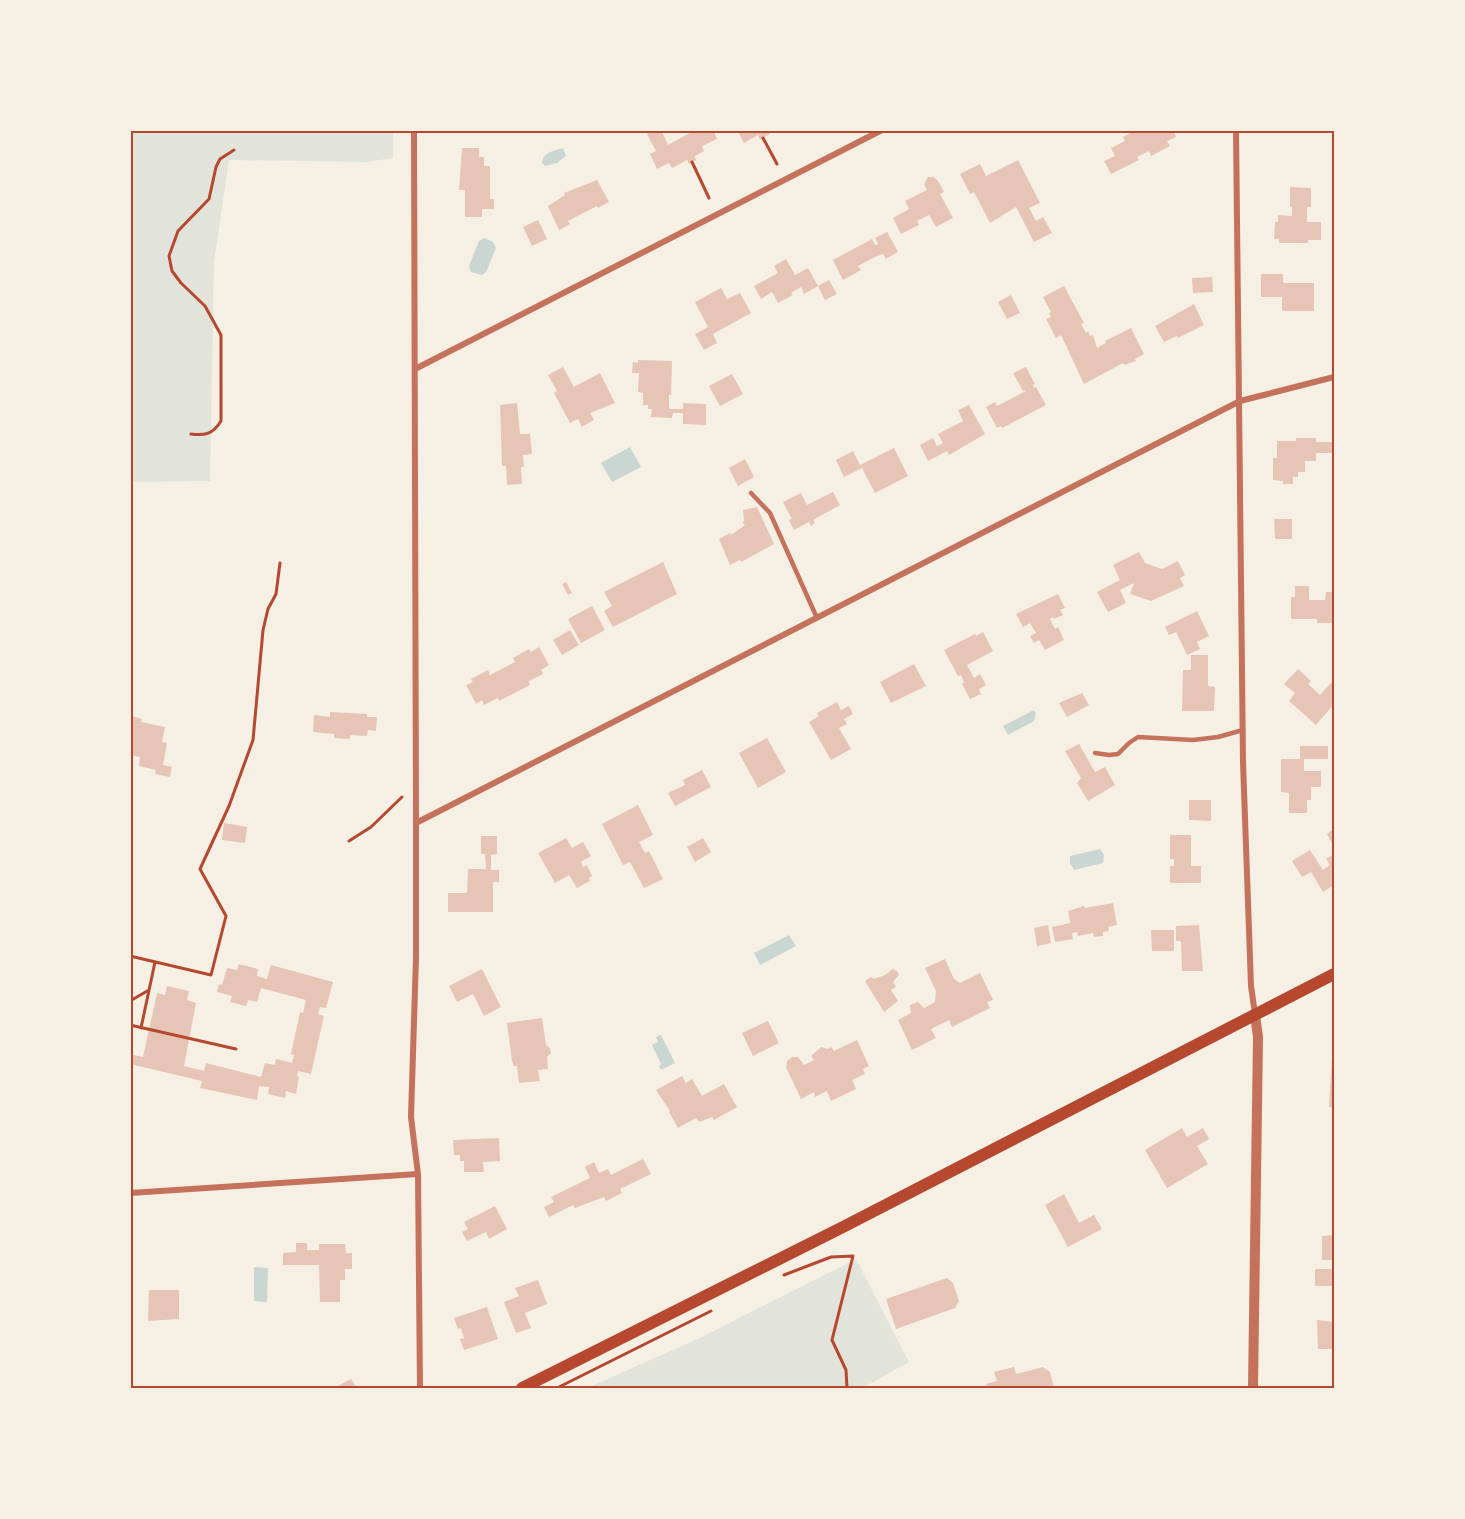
<svg xmlns="http://www.w3.org/2000/svg" width="1465" height="1519" font-family="'Public Sans',sans-serif">
  <style>
    .green { fill: #e2e4dc }
    .water { fill: #c9d6d2 }
    .building { fill: #e6c5b7 }
    .lines { fill: none; stroke-linecap: round; stroke-linejoin: round }
    .path { stroke: #b5482f; stroke-width: 3 }
    .service { stroke: #c5725c; stroke-width: 4.5 }
    .minor { stroke: #c5725c; stroke-width: 6 }
    .tertiary { stroke: #c5725c; stroke-width: 10 }
    .secondary { stroke: #b5482f; stroke-width: 12 }
    .neatline { fill: none; stroke: #b5482f; stroke-width: 2 }
  </style>
  <rect width="100%" height="100%" fill="#f6efe4"/>
  <path class="green" d="M130 131H393V158L367 162 229 160 214 262 210 481 131 482Z
    M856 1259 909 1362 866 1386 867 1388H587L702 1337Z"/>
  <path class="water" d="M563 148 566 156 557 163 545 166 542 163C543 152 554 151 563 148Z
    M484 238 493 242 496 248 486 272 482 275 471 272 469 266 479 241Z
    M630 447 641 467 612 482 601 463Z
    M1034 710 1036 713 1034 721 1008 735 1003 726Z
    M1100 849 1104 855 1103 863 1074 870 1070 863V856Z
    M789 935 796 946 760 965 754 953Z
    M661 1035 675 1063 661 1070 659 1066 661 1064 652 1045 658 1042 656 1037Z
    M254 1267 268 1268 267 1302 254 1301Z"/>
  <path class="building" d="M655 130H661L668 145 695 130H713L717 139 702 146 704 151 695 156 696 160 689 164 687 160 672 168 669 163 657 169 650 154 656 151 647 134Z
    M737 130H768L770 134 760 140 758 135 744 143Z
    M1135 130H1173L1176 137 1167 141 1170 146 1151 156 1149 151 1137 157 1139 160 1111 174 1104 161 1115 156 1111 148 1125 141 1123 137Z
    M462 148H479V157H484V166H490V199H494V209H482V217H465V190H459Z
    M1018 160 1040 203 1029 208 1036 221 1043 217 1052 233 1034 242 1016 207 990 223 974 192 970 194 960 174 980 164 986 176Z
    M928 177H934L938 181 944 192 940 194 953 218 936 227 929 215 917 221 919 225 901 234 893 218 909 209 905 201 927 190 924 184Z
    M597 180 609 202 598 208 597 206 568 221 570 224 559 230 548 206 565 195 564 193Z
    M1290 187 1311 188V207H1307V222H1321V240H1308V243H1279V239H1274L1275 222H1278V215L1292 216V207H1290Z
    M538 220 547 239 532 246 523 227Z
    M887 232 898 252 886 259 883 254 875 257 858 266 861 270 843 280 833 260 872 239 875 245 878 244 875 238Z
    M786 259 795 275 808 268 818 286 804 294 801 287 791 293 793 295 778 303 772 292 761 299 754 286 778 273 774 266Z
    M1261 274H1283V283H1314V311H1282V297H1261Z
    M1212 277 1213 292 1193 293 1192 278Z
    M829 280 837 294 825 300 818 286Z
    M1064 286 1084 323 1081 324 1086 333 1088 331 1090 336 1093 335 1097 348 1106 343 1105 341 1131 328 1144 354 1135 359 1136 361 1124 365 1123 363 1084 384 1061 335 1056 338 1046 319 1051 317 1049 313 1051 312 1043 297Z
    M721 288 727 299 740 293 751 313 713 334 717 343 704 350 695 334 708 327 695 302Z
    M1011 295 1020 313 1007 319 998 302Z
    M1194 304 1204 325 1178 338 1177 336 1164 342 1155 326Z
    M638 360 672 361 671 395H669V409H683V403L706 404V425L683 424V413H673L672 418 651 417 652 409H648V405H643V393L638 392 639 373H632L633 362 638 363Z
    M563 367 574 387 600 373 615 403 590 413 594 420 582 427 578 419 570 423 554 393 557 391 548 375Z
    M1026 367 1035 384 1033 385 1034 388 1036 387 1046 405 1002 428 1001 426 997 428 986 407 995 402 997 406 1026 391V390L1023 391 1013 373Z
    M732 374 743 394 720 406 709 386Z
    M517 403 520 434H530L532 454 523 455 524 467H521L522 484 507 485 506 466H502L500 405Z
    M969 405 985 434 949 455 947 451 928 461 920 445 933 438 937 446 943 443 938 434 963 421 958 410Z
    M1296 438H1316V442H1332V453H1316V461H1305V472H1298V477H1293V484H1283V481L1273 480V458H1277V441H1296Z
    M894 448 908 476 875 493 862 468 844 477 836 460 853 451 860 465Z
    M745 459 754 477 738 486 729 468Z
    M833 492 840 505 813 520 815 523 811 526 809 522 794 530 789 520 792 519 783 502 801 493 807 505Z
    M757 507 774 544 741 562 740 560 730 565 719 539 730 533 731 535 745 525 742 522 744 521 743 510Z
    M1274 519H1292V539H1275Z
    M1139 552 1145 563 1162 569 1178 561 1185 575 1180 578 1184 586 1151 601 1130 594 1134 583 1120 590 1126 603 1108 612 1097 592 1120 580 1113 565Z
    M663 562 677 594 613 627 604 611 612 606 604 592Z
    M566 582 572 593 568 595 562 584Z
    M1295 586H1309V600H1325L1326 592H1334V623H1317V619H1291V597H1295Z
    M1058 594 1065 608 1060 610 1063 615 1054 619 1053 617 1050 619 1055 629 1058 627 1064 640 1045 650 1039 640 1034 643 1030 636 1036 633 1030 623 1023 627 1016 614Z
    M592 606 605 630 581 643 568 619Z
    M1197 611 1209 636 1197 642 1200 649 1187 655 1176 632 1169 635 1165 627Z
    M570 630 579 645 562 655 553 640Z
    M983 632 993 651 967 665 974 678 980 674 986 685 979 689 981 694 970 699 962 684 964 682 961 675 958 676 944 650 975 634 976 636Z
    M539 647 549 665 541 670 543 674 529 681 530 685 499 701 498 698 484 705 482 700 476 704 466 685 473 682 471 679 488 670 490 675 515 662 513 658 529 649 531 652Z
    M1191 655H1208V686L1215 687 1214 711H1182L1183 670H1191Z
    M914 664 926 686 891 703 880 682Z
    M1298 669 1311 681 1308 684 1320 695 1333 681 1334 682V704L1316 725 1289 701 1295 693 1284 684Z
    M1082 693 1089 705 1067 717 1059 703Z
    M837 702 841 710 849 706 853 714 844 719 847 724 839 728 851 749 831 760 809 722 819 716 817 713Z
    M330 712 367 714V717H377L376 731 368 730 367 736 350 735V739L334 738V734L313 732 314 715 330 717Z
    M131 716 142 719 141 722 165 727 162 742 167 743 163 765 172 767 170 777 155 774 156 770 139 766 140 757 131 755Z
    M767 738 786 772 758 788 739 753Z
    M1079 744 1095 772 1105 767 1115 785 1088 801 1077 783 1081 778 1065 751Z
    M1300 746H1328V759H1304V771H1321V787H1311V800H1307V813H1289V793L1281 792V759H1300Z
    M702 770 711 787 675 806 668 793 685 785 683 780Z
    M1189 800H1211V821L1189 820Z
    M638 805 653 835 639 842 645 853 649 851 663 879 644 888 630 862 623 865 602 824Z
    M224 823 247 827 245 843 222 840Z
    M1334 829V847L1327 834Z
    M1170 835H1191V866H1201V883H1170V866H1174V859H1170Z
    M481 836H497V854L491 855V870H499V882H493V912H448V893H467L468 869H486L485 854H481Z
    M566 838 572 848 583 842 591 856 581 862 583 867 587 865 592 876 589 878 590 881 577 888 569 875 555 883 538 853Z
    M703 838 711 852 695 862 687 847Z
    M1310 850 1323 870 1330 865 1326 859 1334 854V885L1323 892 1311 872 1302 877 1292 861Z
    M1113 903 1117 925 1108 927 1109 931 1103 932V936L1094 937 1093 933 1078 936 1077 932 1072 933 1073 939 1055 942 1052 927 1070 923 1068 911 1084 906 1085 908Z
    M1048 925 1051 943 1037 946 1034 928Z
    M1199 925 1203 971H1182L1181 941H1176V926Z
    M1151 930H1174V951H1152Z
    M945 959 954 979 960 983 980 973 993 1000 987 1002 990 1008 952 1027 949 1020 931 1029 936 1038 912 1050 898 1020 911 1013 910 1005 918 1002 924 1008 935 1002 936 991 925 968Z
    M239 964 258 969 257 976 267 979 271 965 333 982 326 1008 320 1007 318 1014 324 1016 311 1074 298 1071 297 1076 299 1077 296 1094 286 1091 285 1098 268 1094 269 1087 259 1086 257 1100 200 1088 202 1081 130 1064V1054L143 1057 157 993 165 995 167 986 189 991 187 1000 196 1003 184 1066 204 1071 206 1063 261 1077 265 1063 275 1065 276 1059 292 1063 294 1055 291 1054 300 1012 303 1013 306 1000 261 988 257 1002 248 1000 246 1006 230 1002 232 996 217 992 219 984 222 985 227 968 237 970Z
    M482 969 501 1007 484 1016 473 994 457 1002 449 986Z
    M893 969 897 971 899 975 893 982 896 987 891 990 898 1001 884 1012 865 981 871 977 874 979 885 975Z
    M542 1018 546 1045 550 1048 551 1053 547 1057 548 1069 538 1070 540 1081 519 1083 517 1066H514L512 1061 507 1023Z
    M768 1021 779 1043 753 1056 742 1033Z
    M857 1040 869 1066 863 1069 865 1074 852 1080 856 1089 831 1101 827 1091 815 1097 814 1092 801 1099 786 1067 787 1061 792 1057H798L804 1065 814 1060 811 1056 821 1047 828 1049 831 1047 834 1051Z
    M1333 1043H1334V1108L1329 1107Z
    M682 1076 686 1083 692 1079 702 1096 724 1084 737 1107 714 1120 712 1117 699 1122 696 1118 678 1128 669 1112 670 1111 656 1090Z
    M1182 1128 1187 1137 1203 1128 1209 1139 1197 1146 1208 1164 1167 1188 1145 1150Z
    M499 1138 500 1161 483 1162 484 1172H464V1161H460V1155H454L453 1140Z
    M643 1159 651 1174 620 1189 622 1193 606 1201 604 1197 575 1208 573 1205 549 1217 544 1207 554 1202 551 1197 590 1178 585 1167 594 1162 599 1173 608 1169 611 1175Z
    M1064 1194 1079 1223 1094 1215 1102 1229 1068 1247 1045 1205Z
    M495 1206 507 1229 489 1239 486 1232 467 1241 462 1232 468 1229 464 1222Z
    M1334 1235V1260H1322V1236Z
    M296 1243H307V1250H319V1244H345L346 1253H352V1269H345V1280H340V1302H320L319 1265H283V1253L296 1252Z
    M1315 1269H1334V1286H1315Z
    M947 1278 953 1283 959 1301 955 1308 896 1329 886 1299Z
    M538 1280 547 1304 525 1313 531 1328 516 1333 504 1302 519 1296 515 1288Z
    M149 1290H179V1319L148 1321Z
    M487 1307 498 1339 464 1350 460 1339 464 1338 461 1328 458 1329 454 1318Z
    M1317 1320 1334 1322V1349H1318Z
    M1014 1367 1016 1374 1043 1367 1050 1372 1054 1388H988L986 1384 997 1381 994 1372Z
    M351 1379 357 1388H340L338 1386Z"/>
  <g class="lines">
    <path class="path" d="M763 138 777 164
      M692 162 709 198
      M191 434C205 436 213 434 221 421V335L205 306 181 283 172 271 169 256 178 231 209 199 216 167 220 159 234 150
      M349 841 371 827 402 797
      M130 956 211 975 226 916 200 869 229 806 253 740 263 630 268 609 276 594 280 563
      M130 1001 149 990
      M130 1025 236 1049
      M141 1028 155 962
      M784 1275 831 1257 853 1256 832 1340 846 1370 847 1388
      M557 1388 711 1311"/>
    <path class="service" d="M751 493 770 513 817 618
      M1095 753 1109 755 1118 754 1129 743 1138 737 1193 740 1218 737 1243 730"/>
    <path class="minor" d="M414 130 416 823V957L411 1117 418 1174 420 1388
      M1236 130 1243 762 1251 986 1255 1014
      M415 369 882 130
      M416 823 1240 401 1334 377
      M130 1193 418 1174"/>
    <path class="tertiary" d="M1253 1388 1258 1037 1255 1015"/>
    <path class="secondary" d="M522 1388 843 1227 1334 974"/>
  </g>
  <rect width="1465" height="1519" fill="none" stroke="#f6efe4" stroke-width="264"/>
  <rect x="132" y="132" width="1201" height="1255" class="neatline"/>
</svg>
